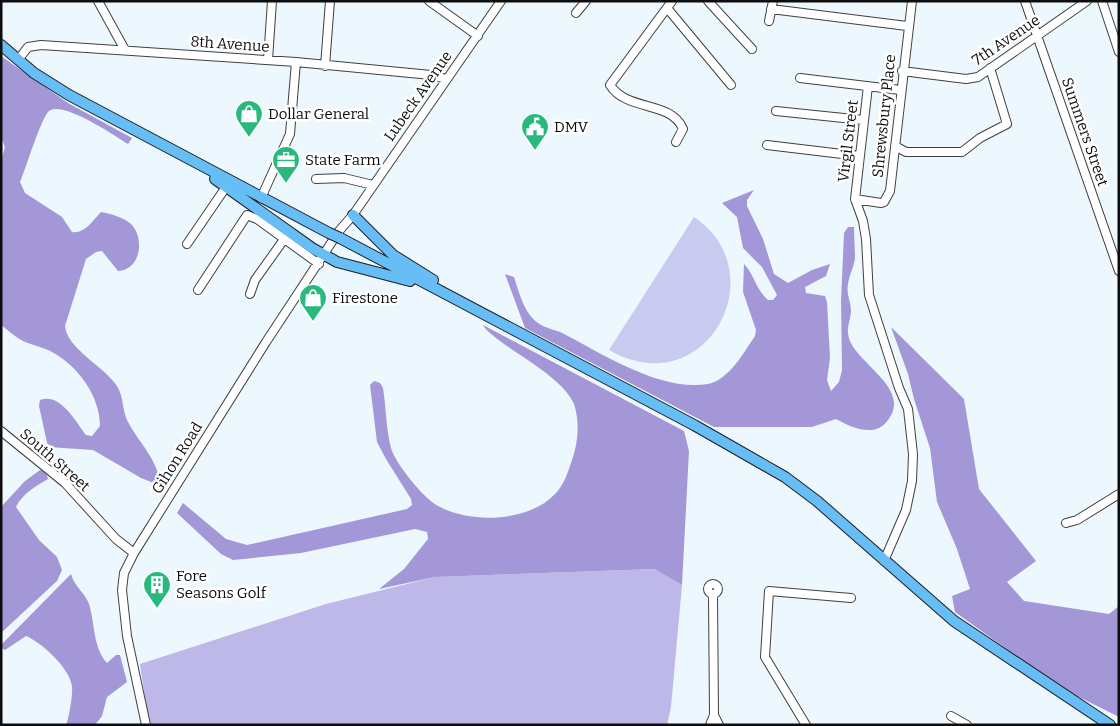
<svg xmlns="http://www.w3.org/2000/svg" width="1120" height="726" font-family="Bitter,serif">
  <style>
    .green { fill: #bdb8e8 }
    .forest { fill: #a397d8 }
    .pitch { fill: #c9caef }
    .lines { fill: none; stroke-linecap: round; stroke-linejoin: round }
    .minor-casing { stroke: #404040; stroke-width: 10 }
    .major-casing { stroke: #1e1e1e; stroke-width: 12 }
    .minor { stroke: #fff; stroke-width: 8 }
    .major { stroke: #67bdf5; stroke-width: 10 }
    .major-bridge-casing { stroke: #1e1e1e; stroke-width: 12; stroke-linecap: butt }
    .major-bridge { stroke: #67bdf5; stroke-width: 10 }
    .labels { text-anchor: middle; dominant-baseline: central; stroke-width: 5; stroke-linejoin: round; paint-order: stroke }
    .street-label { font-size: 15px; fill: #0d0d0d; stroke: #fff }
    .poi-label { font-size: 15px; fill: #0d0d0d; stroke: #fff; text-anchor: start }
  </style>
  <rect width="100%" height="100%" fill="#edf7fe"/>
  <path class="green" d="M656 569 682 585 671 707 667 725H149L140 664 326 604 435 577Z"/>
  <path class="forest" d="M1 56 68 103 132 138 128 144C114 135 62 100 49 111 41 118 26 168 20 182L25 193 62 217 72 232C85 234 93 220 101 212 111 214 123 217 131 224 145 238 141 270 118 271L102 251 96 252 86 259 65 326C67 349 105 367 117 386 124 397 122 411 128 422 138 441 156 458 159 479L154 483 141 478 93 450 48 447 39 406 40 400C60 392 76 422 86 435L92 436 100 426C100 396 78 366 52 352 43 347 32 345 23 341 15 337 8 330 1 325V161L5 147 1 137Z
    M754 190 747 200V206L763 239 774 274 788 283 812 270 830 264 826 276 805 287 806 293 825 296 827 302 830 358 827 380 831 391 839 382 842 370 841 301 844 233 848 227H854C854 238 855 248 855 258 854 267 849 275 848 284 846 294 851 302 851 311 851 318 847 326 848 333 849 360 910 385 890 417 886 424 880 429 872 430 859 431 847 425 836 419L812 427H714L525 328 505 274 514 277C519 292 524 313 538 323 546 329 558 330 566 335 604 355 662 392 708 384 729 380 744 352 755 336L756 330 743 292 744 264C754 274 756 290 768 300H773L777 295 762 267 743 248 737 217 722 203Z
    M483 325 684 431 689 451 682 585 655 569 435 577 379 589 404 569 428 539 427 532 415 529 301 553 233 560 221 554 177 513 183 503 226 539 247 545 407 509 412 505 411 499 386 459 377 442 370 385 374 381 380 383 383 388C386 407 386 429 391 448 395 463 424 499 438 506 471 524 529 522 555 494 564 485 568 472 572 460 578 443 580 422 574 404 563 379 521 357 500 341 494 336 487 332 483 325Z
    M891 327 964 399 979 489 1036 561 1007 582 1024 601 1109 614 1119 606V717L1063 689 955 612 952 596 970 589 957 549 937 502 930 448 914 399 908 374Z
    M40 470 46 472 48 479C36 486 22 494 16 507L39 540 57 557 62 570 57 581 1 633V507L25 481Z
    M71 574C74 586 85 593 89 604 95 623 93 648 107 663L116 655H120L127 682 107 697 102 716 95 725H66C69 719 73 693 72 687 71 669 41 642 26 636L5 650 1 648V645Z"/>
  <path class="pitch" d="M694 217C777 273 705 405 609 350Z"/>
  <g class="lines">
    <defs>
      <path id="minor" d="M98 1 125 50
        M429 1 478 36
        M672 1 610 85C627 112 671 100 683 129L676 142
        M708 1 752 49
        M1025 1 1119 271
        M1102 1 1119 52
        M667 8 731 85
        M771 9 907 26
        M576 13 586 1
        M769 21 773 1
        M18 60 28 47 41 45 296 62 431 75 446 79
        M268 60 272 1
        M325 66 330 1
        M902 71 966 79 978 77 1087 1
        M800 78 900 90
        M868 86 855 199 863 221 866 239 869 295 899 388 908 409 913 454 912 481 906 510 884 561
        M776 111 863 120
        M767 145 859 156
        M895 146 906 152H962L980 138 1007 124 990 68
        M316 179 344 178 373 185
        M261 198 290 134 296 62
        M855 199 881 203 884 202 890 191 912 1
        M187 244 226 187
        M198 290 247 215 257 219 319 264
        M250 294 255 280 285 238
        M1 431 65 483 116 539 134 553
        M1066 523 1077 520 1119 494
        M708 589a5 5 0 1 1 10 0a5 5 0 1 1-10 0Z
        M713 594 714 715 719 725
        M951 716 967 725
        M146 725 127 636 122 590 124 573 134 553 266 342 339 231 353 215 501 1
        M710 725 714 715
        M806 725 765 657 769 591 851 598"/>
      <path id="major" d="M1 45 34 73 69 95 329 233
        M215 179 312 248 337 262 410 281
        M353 215 393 255 433 280
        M340 238 694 425 785 477 817 501 954 621 1110 725"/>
    </defs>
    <use href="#minor" class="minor-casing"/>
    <use href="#major" class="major-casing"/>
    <use href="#minor" class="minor"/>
    <use href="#major" class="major"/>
    <defs>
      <path id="major-bridge" d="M329 233 340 238"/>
    </defs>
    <use href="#major-bridge" class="major-bridge-casing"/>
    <use href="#major-bridge" class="major-bridge"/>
  </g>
  <defs>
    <symbol id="shop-pin" viewBox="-11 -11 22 30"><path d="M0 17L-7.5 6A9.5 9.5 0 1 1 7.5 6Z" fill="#29b97d" stroke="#fff"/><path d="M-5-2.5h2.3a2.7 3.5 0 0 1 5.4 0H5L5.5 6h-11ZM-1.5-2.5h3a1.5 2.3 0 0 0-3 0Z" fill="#fff"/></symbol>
    <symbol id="civic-pin" viewBox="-11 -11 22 30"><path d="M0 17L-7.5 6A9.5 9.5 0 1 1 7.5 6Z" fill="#29b97d" stroke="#fff"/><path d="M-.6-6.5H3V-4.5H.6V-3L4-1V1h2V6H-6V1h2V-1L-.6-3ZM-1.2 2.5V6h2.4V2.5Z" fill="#fff"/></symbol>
    <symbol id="office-pin" viewBox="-11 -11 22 30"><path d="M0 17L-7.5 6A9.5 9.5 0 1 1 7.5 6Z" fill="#29b97d" stroke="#fff"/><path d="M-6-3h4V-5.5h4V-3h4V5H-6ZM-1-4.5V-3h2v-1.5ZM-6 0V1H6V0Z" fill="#fff"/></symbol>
    <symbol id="building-pin" viewBox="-11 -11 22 30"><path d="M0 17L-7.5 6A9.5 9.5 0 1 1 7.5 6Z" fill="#29b97d" stroke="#fff"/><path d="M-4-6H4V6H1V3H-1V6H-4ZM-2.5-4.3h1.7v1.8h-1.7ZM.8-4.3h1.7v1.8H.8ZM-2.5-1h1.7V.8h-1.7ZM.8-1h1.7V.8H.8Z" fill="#fff"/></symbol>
  </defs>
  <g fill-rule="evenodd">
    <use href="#shop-pin" x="233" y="98" width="32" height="43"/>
    <use href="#civic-pin" x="519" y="111" width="32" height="43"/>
    <use href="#office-pin" x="270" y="144" width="32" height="43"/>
    <use href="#shop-pin" x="297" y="282" width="32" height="43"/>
    <use href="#building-pin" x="141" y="569" width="32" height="43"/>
  </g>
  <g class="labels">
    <g class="street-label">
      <text transform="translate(1006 40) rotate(-34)">7th Avenue</text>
      <text transform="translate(230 44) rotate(4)">8th Avenue</text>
      <text transform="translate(418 96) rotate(-55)">Lubeck Avenue</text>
      <text transform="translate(884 116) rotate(-84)">Shrewsbury Place</text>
      <text transform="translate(1085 132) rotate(71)">Summers Street</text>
      <text transform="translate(848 141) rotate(-83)">Virgil Street</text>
      <text transform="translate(177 458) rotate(-58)">Gihon Road</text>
      <text transform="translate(55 460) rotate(41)">South Street</text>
    </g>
    <g class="poi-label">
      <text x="268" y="114">Dollar General</text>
      <text x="554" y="127">DMV</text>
      <text x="305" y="160">State Farm</text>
      <text x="332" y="298">Firestone</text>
      <text x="176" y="576">Fore<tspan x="176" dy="17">Seasons Golf</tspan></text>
    </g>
  </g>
  <rect width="1120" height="726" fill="none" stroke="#0d0d0d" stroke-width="5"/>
</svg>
